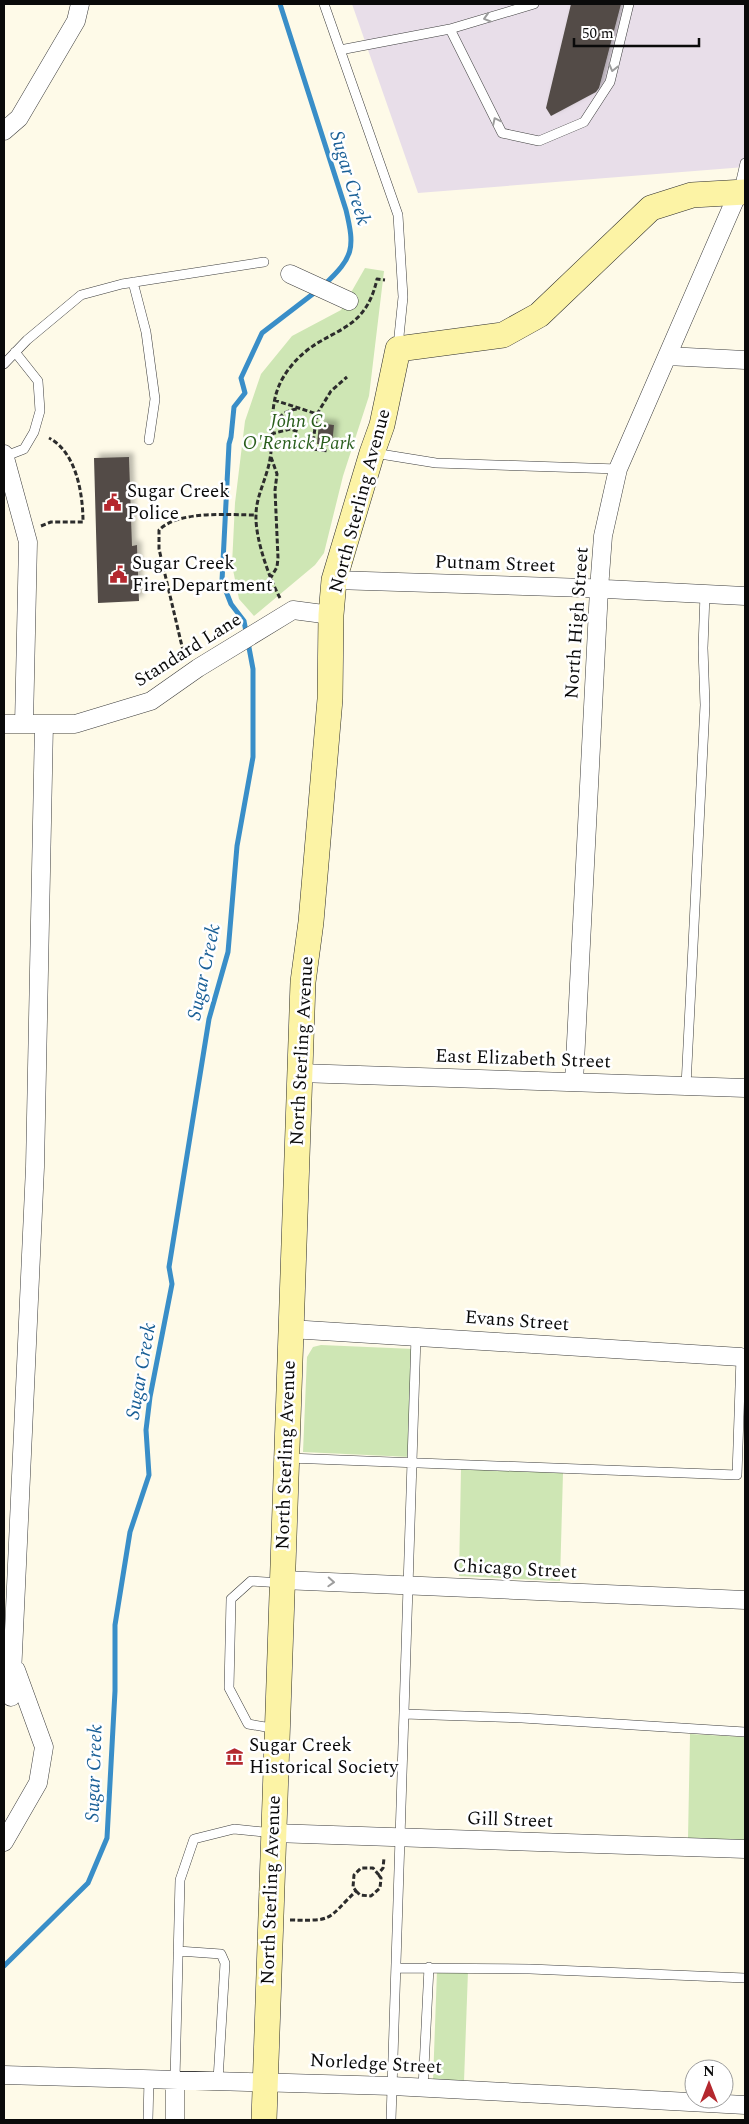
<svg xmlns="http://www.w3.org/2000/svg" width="749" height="2124" font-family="Spectral,serif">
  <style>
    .industrial { fill: #e8dee9 }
    .green { fill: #cee6b4 }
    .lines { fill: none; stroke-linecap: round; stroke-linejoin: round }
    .stream { stroke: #398ec8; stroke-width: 5 }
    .building { fill: #524c47; filter: url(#shadow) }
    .service-casing { stroke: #3d3d3d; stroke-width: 10 }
    .minor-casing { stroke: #3d3d3d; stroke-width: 19 }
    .secondary-casing { stroke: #2c2c2c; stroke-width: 26 }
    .path { stroke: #2c2c2c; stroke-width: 3; stroke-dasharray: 5 2.5; stroke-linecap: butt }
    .service { stroke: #fff; stroke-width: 9 }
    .minor { stroke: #fff; stroke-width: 18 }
    .secondary { stroke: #fcf3a5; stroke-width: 25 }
    .oneway { stroke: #9d9d9d }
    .labels { text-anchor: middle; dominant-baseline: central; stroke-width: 5; stroke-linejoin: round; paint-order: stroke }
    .park-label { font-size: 19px; font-style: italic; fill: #2b5f1e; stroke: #fff }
    .poi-label { font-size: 19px; fill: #0a0a0a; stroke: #fff; text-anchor: start }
    .street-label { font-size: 19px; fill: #0a0a0a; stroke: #fff }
    .water-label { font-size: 20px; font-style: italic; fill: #195f96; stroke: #fff }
  </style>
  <defs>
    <filter id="shadow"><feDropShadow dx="4.5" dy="-4.5" stdDeviation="2.5" flood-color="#0004"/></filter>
  </defs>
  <rect width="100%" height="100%" fill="#fefae8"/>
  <path class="industrial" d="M352 4H745V167L418 193Z"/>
  <path class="green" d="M365 268 384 271 369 396 343 476 324 553 315 565 254 616 239 599 232 565 235 503 245 421 261 374 292 336 341 310Z
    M321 1345 414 1349 410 1457 303 1452 307 1357 313 1347Z
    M461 1469 563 1473 560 1581 459 1576Z
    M690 1734 745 1737V1842L688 1839Z
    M437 1971H468L464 2082 433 2081Z"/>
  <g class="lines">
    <path class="stream" d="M280 4 346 210C355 248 354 257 324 285
      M4 1966 88 1883 107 1838 115 1691V1625L130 1532 149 1475 146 1430 150 1397 172 1284 169 1267 209 1019 228 952 237 846 253 757V669L244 621 231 604 222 581 229 444 231 437 234 407 245 393 241 378 262 333 318 290"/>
  </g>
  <path class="building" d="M571 4H621L599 88 596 92 551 116 546 108Z
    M319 423 334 425 332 446 317 444Z
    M129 457 132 546 137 545 139 601 98 603 94 458Z"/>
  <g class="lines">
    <defs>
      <path id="service" d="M324 4 398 215 403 297 398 346
        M450 29 502 133 539 141 584 122 610 82 629 4
        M340 50 450 29 534 4
        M739 189 745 163
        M133 282 146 332 155 399 149 440
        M4 364 27 340 81 295 122 284 264 262
        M374 453 436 463 618 469
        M6 456 24 449 34 432 40 411 38 381 15 352
        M686 1086 705 705 703 648 705 594
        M288 1458 737 1475 741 1357
        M404 1714 522 1718 745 1732
        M277 1729 248 1724 229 1688 231 1599 251 1581 282 1583
        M178 1951 221 1954 225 1963 218 2080
        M396 1968 530 1969 745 1978
        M175 2079 180 1880 194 1839 234 1829 273 1833
        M423 2088 429 1967
        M148 2120 149 2078
        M391 2120 416 1336"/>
      <path id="minor" d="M4 131 19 118 76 21 80 4
        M290 274 349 301
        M667 356 745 360
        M4 454 28 542 24 724
        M334 580 586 588 745 596
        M4 724H75L151 701 198 668 293 610 331 615
        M299 1073 745 1088
        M574 1082 599 589 603 536 618 469 738 193
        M290 1329 741 1357
        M282 1580 745 1600
        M11 1697 35 1167 44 724
        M273 1833 745 1849
        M4 1842 38 1783 44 1747 16 1670
        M4 2075 392 2086 745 2105
        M175 2079V2120"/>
      <path id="secondary" d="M264 2120 303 982 311 922 330 699 331 615 334 580 372 453 382 425 398 349 503 335 539 315 651 208 692 195 745 192"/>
    </defs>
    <use href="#service" class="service-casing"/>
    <use href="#minor" class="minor-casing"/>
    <use href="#secondary" class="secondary-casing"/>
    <path class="path" d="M274 400 317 414 331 391 347 377
      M317 414 312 449 328 451
      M272 431C277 418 283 411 297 409
      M271 434 290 429 299 432
      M41 526 51 522H83C83 493 76 452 49 438
      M270 579 277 567 278 558 275 490 277 474 271 457
      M280 598C269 578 255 538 256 515 256 496 267 478 270 459 276 423 265 397 292 365 324 326 364 338 377 279L385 280
      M185 659 159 549V530C179 510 229 515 256 515
      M356 1891 360 1895 371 1896 380 1888 381 1878 378 1874
      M290 1920C335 1921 326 1920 356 1891L353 1887 354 1875 361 1868H373L378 1874 383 1868 384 1858"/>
    <use href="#service" class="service"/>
    <use href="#minor" class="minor"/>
    <use href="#secondary" class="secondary"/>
  </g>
  <defs><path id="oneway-chevron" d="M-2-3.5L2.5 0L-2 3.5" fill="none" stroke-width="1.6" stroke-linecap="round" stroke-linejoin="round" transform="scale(1.25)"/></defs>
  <g class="oneway">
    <use href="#oneway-chevron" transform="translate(487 18) rotate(163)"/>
    <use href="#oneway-chevron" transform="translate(613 68) rotate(104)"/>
    <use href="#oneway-chevron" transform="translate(496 121) rotate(-116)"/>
    <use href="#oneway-chevron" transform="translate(331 1582) rotate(3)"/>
  </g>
  <defs>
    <symbol id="civic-bare" viewBox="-9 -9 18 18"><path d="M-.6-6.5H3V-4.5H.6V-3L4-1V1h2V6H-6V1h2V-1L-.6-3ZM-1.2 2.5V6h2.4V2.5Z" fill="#b4282e" stroke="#fff" stroke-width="2.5" paint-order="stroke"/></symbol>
    <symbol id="museum-bare" viewBox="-9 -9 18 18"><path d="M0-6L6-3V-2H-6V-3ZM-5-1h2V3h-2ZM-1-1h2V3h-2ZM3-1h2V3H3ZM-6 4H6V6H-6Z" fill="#b4282e" stroke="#fff" stroke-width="2.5" paint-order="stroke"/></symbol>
  </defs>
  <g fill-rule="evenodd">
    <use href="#civic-bare" x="100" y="490" width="25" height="25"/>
    <use href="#civic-bare" x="106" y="562" width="25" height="25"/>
    <use href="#museum-bare" x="222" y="1744" width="25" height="25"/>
  </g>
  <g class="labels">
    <g class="park-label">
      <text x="299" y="421">John C.<tspan x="299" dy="22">O'Renick Park</tspan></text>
    </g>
    <g class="poi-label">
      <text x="127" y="491">Sugar Creek<tspan x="127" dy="22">Police</tspan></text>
      <text x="132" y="563">Sugar Creek<tspan x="132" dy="22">Fire Department</tspan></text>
      <text x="249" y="1745">Sugar Creek<tspan x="249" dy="22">Historical Society</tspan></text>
    </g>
    <g class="street-label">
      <text transform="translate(360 501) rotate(-75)">North Sterling Avenue</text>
      <text transform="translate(495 564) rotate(2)">Putnam Street</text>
      <text transform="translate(577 623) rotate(-86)">North High Street</text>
      <text transform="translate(188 650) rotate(-32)">Standard Lane</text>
      <text transform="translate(302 1051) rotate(-87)">North Sterling Avenue</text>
      <text transform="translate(523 1059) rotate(2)">East Elizabeth Street</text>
      <text transform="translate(517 1321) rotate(4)">Evans Street</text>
      <text transform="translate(286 1455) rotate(-88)">North Sterling Avenue</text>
      <text transform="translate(515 1569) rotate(3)">Chicago Street</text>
      <text transform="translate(510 1820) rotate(2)">Gill Street</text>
      <text transform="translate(271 1890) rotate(-88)">North Sterling Avenue</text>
      <text transform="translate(376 2064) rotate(3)">Norledge Street</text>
    </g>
    <g class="water-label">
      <text transform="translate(350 178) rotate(73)">Sugar Creek</text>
      <text transform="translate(204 972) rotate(-78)">Sugar Creek</text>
      <text transform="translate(141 1371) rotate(-80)">Sugar Creek</text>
      <text transform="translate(94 1773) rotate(-88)">Sugar Creek</text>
    </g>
  </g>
  <rect width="749" height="2124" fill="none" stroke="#0a0a0a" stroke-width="10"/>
  <g transform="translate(709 2084)"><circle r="24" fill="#ffffff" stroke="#9d9d9d"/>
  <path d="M0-4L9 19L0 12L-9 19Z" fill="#b4282e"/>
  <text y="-8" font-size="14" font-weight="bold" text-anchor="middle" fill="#0a0a0a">N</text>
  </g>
  <path d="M574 38v8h125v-8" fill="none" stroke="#0a0a0a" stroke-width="2.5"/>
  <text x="582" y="38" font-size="15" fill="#0a0a0a" stroke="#ffffff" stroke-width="4" paint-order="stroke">50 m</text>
</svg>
